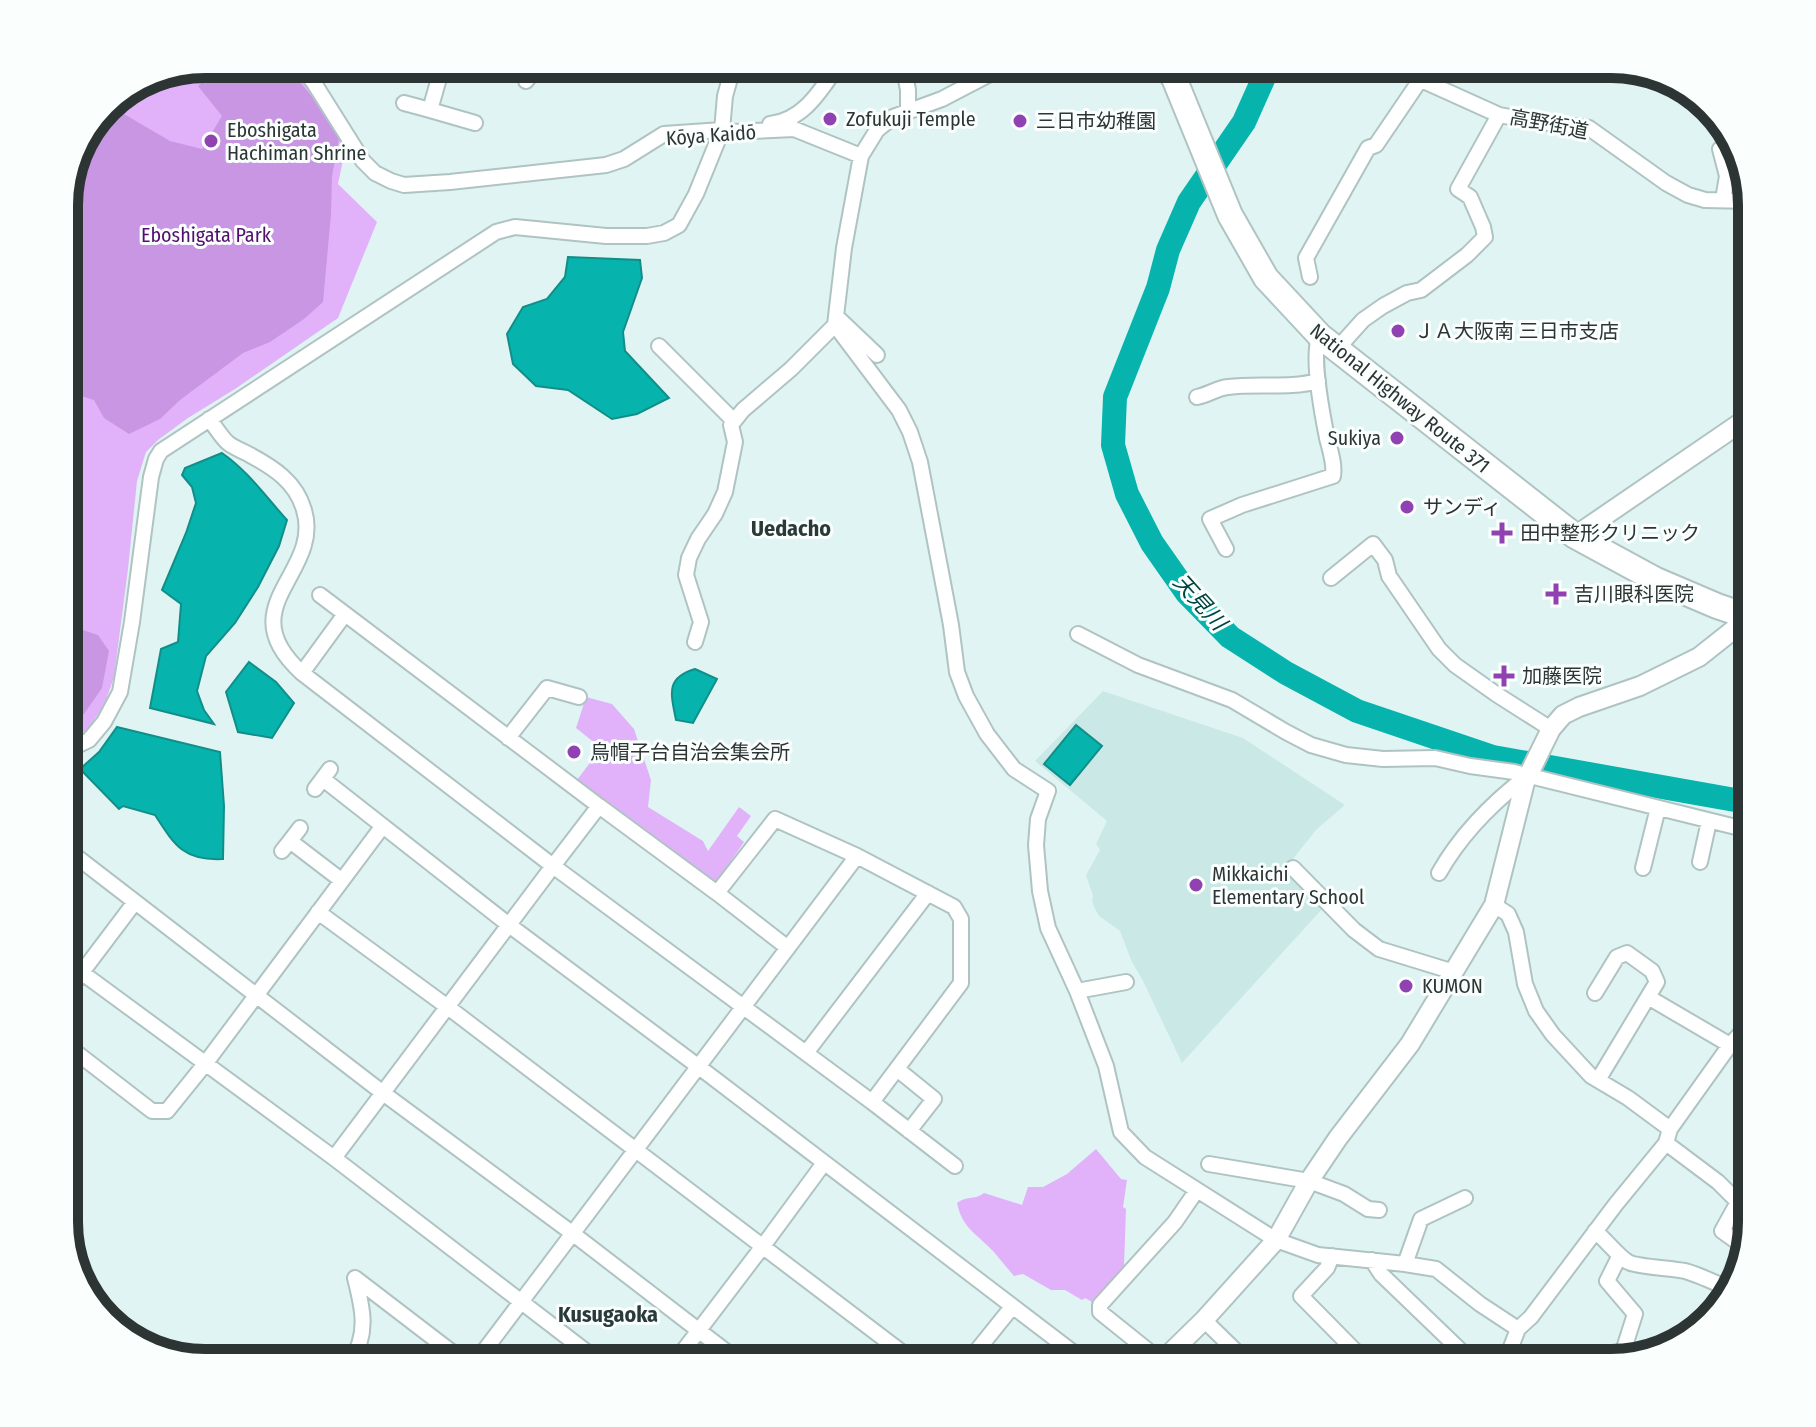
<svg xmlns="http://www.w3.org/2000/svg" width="1816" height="1427" font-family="'Fira Sans Condensed','Noto Sans JP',sans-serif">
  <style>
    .built { fill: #cae9e6 }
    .green { fill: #e1b2f9 }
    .forest { fill: #c896e2 }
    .water { fill: #06b4ad; stroke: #128e89; stroke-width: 2 }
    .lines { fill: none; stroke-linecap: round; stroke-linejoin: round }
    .river { stroke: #06b4ad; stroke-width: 24 }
    .street-casing { stroke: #afc4c2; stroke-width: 18 }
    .secondary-casing { stroke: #afc4c2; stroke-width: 22 }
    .highway-casing { stroke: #afc4c2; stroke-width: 28 }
    .street { stroke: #fff; stroke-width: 14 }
    .secondary { stroke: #fff; stroke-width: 18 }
    .highway { stroke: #fff; stroke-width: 24 }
    .poi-dot { fill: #9042b2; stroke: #fafffe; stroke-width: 3 }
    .labels { text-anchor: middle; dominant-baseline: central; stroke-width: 6; stroke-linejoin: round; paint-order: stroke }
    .poi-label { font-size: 20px; fill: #2d3534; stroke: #fafffe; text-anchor: start }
    .street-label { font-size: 20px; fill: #2d3534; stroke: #fafffe }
    .park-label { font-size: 20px; fill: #52106c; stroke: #fafffe }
    .neighbourhood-label { font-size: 22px; font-weight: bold; fill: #293a39; stroke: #fafffe }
    .water-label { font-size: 22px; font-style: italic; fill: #024441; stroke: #fafffe }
    .rim { fill: none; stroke: #2d3534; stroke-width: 10 }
  </style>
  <rect width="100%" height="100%" fill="#e0f5f3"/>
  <path class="built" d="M1103 691 1243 738 1345 805 1317 829 1292 860 1290 873 1324 907 1182 1063 1143 981 1131 960 1120 931 1099 916 1094 907 1092 900 1093 896 1086 875 1100 850 1096 844 1107 821 1035 761Z"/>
  <path class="green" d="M205 64H289L311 90 346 146 338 184 377 222 338 318 235 389 188 418 158 440 146 452 137 481 128 569 114 677 105 703 89 728 76 738 64 742V195L79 142 112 99Z
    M586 697 612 704 634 729 651 780 648 807 703 841 708 851 739 807 751 816 737 836 744 842 717 881H708L577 780 601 748 576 728Z
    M1096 1149 1121 1179 1127 1180 1123 1207 1126 1209 1124 1266 1092 1302 1085 1298 1082 1300 1065 1290H1051L1023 1274 1014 1276C1007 1268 1000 1259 993 1251 977 1234 962 1228 957 1203 968 1195 976 1200 984 1193L1022 1205 1028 1187H1043L1067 1174Z"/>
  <path class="forest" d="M222 64H284L310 94 339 139 332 176 331 214 323 302 304 319 270 342 243 353 180 400 160 419 129 434 104 418 94 400 69 392 64 394V195L79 142 112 99 129 93 133 96 124 114 170 141 202 149 222 116 198 86 218 71Z
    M64 624 98 635 109 651 102 688 68 737 64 738Z"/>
  <path class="water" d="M568 257 640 260 642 278 623 332 625 351 669 398 637 414 612 419 568 390 536 386 513 364 507 334 523 307 547 299 565 277Z
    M222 453C248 471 266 497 287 520L279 546 258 587 235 623 206 656 197 691 204 710 214 724 150 708 161 649 178 642 181 604 162 590 186 533 196 503 192 487 182 475 185 468Z
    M249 662 276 682 294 703 272 738 238 732 226 692Z
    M695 669 717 679 693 723 676 720C671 694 665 678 695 669Z
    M1076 725 1102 746 1070 785 1044 764Z
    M117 727 220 752 224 806 223 859C184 861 175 846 155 815L123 806 119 809 80 769 99 752Z"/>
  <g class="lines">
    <path class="river" d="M1270 64 1244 122 1189 202 1168 250 1158 288 1115 397 1113 445 1127 494 1152 543 1187 593 1230 637 1286 673 1357 711 1493 757 1752 803"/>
    <defs>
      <path id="street" d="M299 64 314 83 363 161 375 173 391 181 404 185 450 182 606 165 624 159 664 134 722 130 733 132 794 129 861 156
        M903 64 908 90V110
        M1009 64 942 99 893 117 877 130 861 156 844 248 835 325 899 410 910 432 920 462 951 625 957 672 966 696 987 734 1014 769 1048 791 1038 819 1036 845 1040 891 1048 928 1077 991 1106 1066 1121 1132 1145 1157 1276 1240 1318 1255 1405 1264 1436 1269 1480 1304 1518 1329
        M1386 64 1499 115 1532 121 1589 128 1666 183 1688 195 1705 200 1751 201
        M526 81 539 64
        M404 103 430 110 443 64
        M430 110 475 123
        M770 124C804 120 821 90 839 64
        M1720 149 1727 176 1723 200
        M1310 277 1306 258 1368 148 1376 145 1431 64
        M837 317 877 355
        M659 346 734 421
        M1337 349 1363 320 1383 306 1407 293 1421 290 1467 255 1485 237 1483 227 1470 197 1458 189 1499 115
        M1197 397C1208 395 1217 388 1228 387 1258 383 1289 389 1318 381
        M209 419C215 426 221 437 228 443 234 448 243 451 250 455 274 468 296 482 304 510 323 574 228 606 302 673L553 866 334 1158
        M1226 549 1210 519 1242 505 1333 476C1335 464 1330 450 1327 438 1323 418 1310 352 1320 336
        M1331 578 1373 544 1385 560 1389 576 1439 649 1455 665 1496 694 1551 729
        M320 595 599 806 553 866 872 1102 961 983V919L954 907 857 856 775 819 717 893
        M1078 634 1138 665 1232 700 1286 732 1311 745 1346 755 1383 759 1435 758 1470 766 1514 772 1752 831
        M695 642 701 622 686 575 689 558 698 539 715 514 725 492 735 442 731 425 743 410 791 369 835 325
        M302 673 345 614
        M508 738 547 688 579 697
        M64 752 89 740 104 722 120 692 132 622 151 477 156 459 161 451 496 232 515 227 606 236H647L664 233 679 225 696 194 722 130 725 96 734 64
        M323 779 509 925 699 1067 1087 1363
        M315 789 330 769
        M599 806 717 893 788 948
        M290 841 300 828
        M64 847 383 1093 572 1233 741 1363
        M282 851 290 841 341 880
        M1700 862 1709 821
        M1293 868 1354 930 1379 949 1454 972
        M1643 868 1658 808
        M1439 873C1461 834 1492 803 1527 776
        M1494 905 1508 914 1516 932 1525 984 1536 1011 1553 1035 1591 1076 1628 1098 1670 1129
        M318 912 449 1008 916 1363
        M81 972 334 1158 601 1363
        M1077 991 1126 982
        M1595 993 1617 957 1627 953 1652 971 1657 982 1598 1080
        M64 996 135 902
        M1648 997 1730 1045
        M64 1043 152 1111H167L205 1064 382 827
        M806 1053 928 893
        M897 1069 934 1099 909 1131
        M872 1102 955 1166
        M1666 1143 1718 1182 1738 1202
        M1209 1164 1309 1181 1344 1194 1368 1209 1379 1210
        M1595 1231C1605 1239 1618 1256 1628 1262 1637 1267 1671 1268 1685 1271 1699 1275 1714 1282 1727 1288
        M1743 1246 1722 1231 1738 1202 1752 1198
        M1332 1256 1327 1268 1301 1296 1367 1363
        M1619 1257 1607 1281 1635 1314 1620 1361
        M1372 1260 1381 1274 1460 1350
        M1405 1264 1421 1219 1465 1198
        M1204 1320 1248 1363
        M1698 1330 1723 1299
        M1161 1361 1100 1312V1305L1175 1222 1197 1190
        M350 1363C369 1334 363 1309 355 1278L466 1363
        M475 1363 857 856
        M674 1363 763 1246 824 1163
        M967 1363 1012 1307
        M1531 1363 1511 1347 1518 1329 1531 1317 1616 1204 1666 1143 1670 1129 1730 1045 1752 1021"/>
      <path id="secondary" d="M1575 536 1752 415
        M1160 1363 1204 1320 1276 1240 1309 1181 1338 1138 1410 1044 1494 905 1525 782 1551 729 1563 715 1579 707 1640 686 1699 657 1752 615"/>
      <path id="highway" d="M1164 64 1174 78 1230 215 1266 278 1320 336 1575 536 1656 580 1717 606 1752 618"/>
    </defs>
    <use href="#street" class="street-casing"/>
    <use href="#secondary" class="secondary-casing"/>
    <use href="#highway" class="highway-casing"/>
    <use href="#street" class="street"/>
    <use href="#secondary" class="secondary"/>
    <use href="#highway" class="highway"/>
  </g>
  <g class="poi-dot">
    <circle cx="830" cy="119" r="8"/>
    <circle cx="1020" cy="121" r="8"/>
    <circle cx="211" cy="141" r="8"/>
    <circle cx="1398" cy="331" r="8"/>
    <circle cx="1397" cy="438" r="8"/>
    <circle cx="1407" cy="507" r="8"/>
    <path d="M1498 521h8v8h8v8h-8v8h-8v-8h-8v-8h8z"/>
    <path d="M1552 582h8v8h8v8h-8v8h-8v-8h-8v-8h8z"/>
    <path d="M1500 664h8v8h8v8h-8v8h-8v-8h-8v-8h8z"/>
    <circle cx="574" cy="752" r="8"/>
    <circle cx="1196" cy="885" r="8"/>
    <circle cx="1406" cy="986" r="8"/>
  </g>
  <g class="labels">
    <g class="poi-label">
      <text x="846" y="119">Zofukuji Temple</text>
      <text x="1036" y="121">三日市幼稚園</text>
      <text x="227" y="130">Eboshigata<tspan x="227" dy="23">Hachiman Shrine</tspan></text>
      <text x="1414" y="331">ＪＡ大阪南 三日市支店</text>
      <text x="1381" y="438" text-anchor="end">Sukiya</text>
      <text x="1423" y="507">サンディ</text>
      <text x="1520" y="533">田中整形クリニック</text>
      <text x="1574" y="594">吉川眼科医院</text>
      <text x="1522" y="676">加藤医院</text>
      <text x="590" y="752">烏帽子台自治会集会所</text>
      <text x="1212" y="874">Mikkaichi<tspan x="1212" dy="23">Elementary School</tspan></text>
      <text x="1422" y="986">KUMON</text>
    </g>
    <g class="street-label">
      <text transform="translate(1549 124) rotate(11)">高野街道</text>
      <text transform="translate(711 135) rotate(-4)">Kōya Kaidō</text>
      <text transform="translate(1400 398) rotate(39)">National Highway Route 371</text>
    </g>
    <g class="park-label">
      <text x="206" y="235">Eboshigata Park</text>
    </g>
    <g class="neighbourhood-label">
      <text x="791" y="528">Uedacho</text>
      <text x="608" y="1314">Kusugaoka</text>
    </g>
    <g class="water-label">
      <text transform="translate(1200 602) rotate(48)">天見川</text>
    </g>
  </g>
  <path d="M0 0H1816V1427H0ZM205 78H1611A127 127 0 0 1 1738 205V1222A127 127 0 0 1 1611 1349H205A127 127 0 0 1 78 1222V205A127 127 0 0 1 205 78Z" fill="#fafffe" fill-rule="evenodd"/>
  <path class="rim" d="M205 78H1611A127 127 0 0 1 1738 205V1222A127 127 0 0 1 1611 1349H205A127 127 0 0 1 78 1222V205A127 127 0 0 1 205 78Z"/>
</svg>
